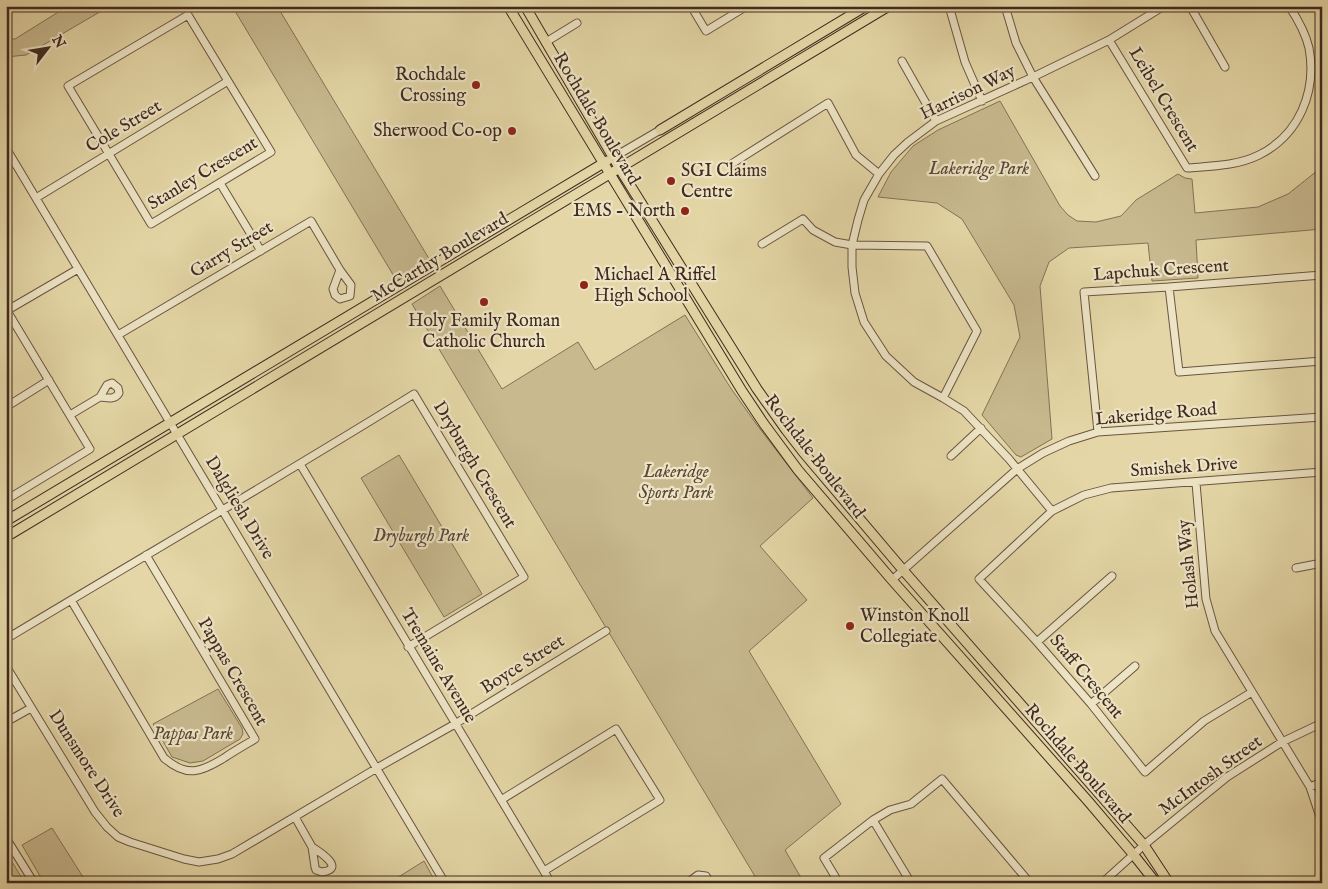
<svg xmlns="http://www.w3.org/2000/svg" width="1328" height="889" font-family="'IM FELL English',serif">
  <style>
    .green { fill: #c8b98f; stroke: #847258 }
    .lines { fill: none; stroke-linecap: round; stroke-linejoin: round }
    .minor-casing { stroke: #695542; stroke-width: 9 }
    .major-casing { stroke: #402a20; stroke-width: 11 }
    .minor { stroke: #ede4c5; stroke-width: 7 }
    .major { stroke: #e4d6a6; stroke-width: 9 }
    .poi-dot { fill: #8f2418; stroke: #ede4c5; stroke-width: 2 }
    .labels { text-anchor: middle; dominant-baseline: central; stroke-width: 4.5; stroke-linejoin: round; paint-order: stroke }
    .poi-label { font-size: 18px; fill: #402a20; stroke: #ede4c5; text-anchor: end }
    .street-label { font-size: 18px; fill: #402a20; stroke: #ede4c5 }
    .park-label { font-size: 18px; font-style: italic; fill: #5b4736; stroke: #ede4c5 }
  </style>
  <rect width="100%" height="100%" fill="#e4d6a6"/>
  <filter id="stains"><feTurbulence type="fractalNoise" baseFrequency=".004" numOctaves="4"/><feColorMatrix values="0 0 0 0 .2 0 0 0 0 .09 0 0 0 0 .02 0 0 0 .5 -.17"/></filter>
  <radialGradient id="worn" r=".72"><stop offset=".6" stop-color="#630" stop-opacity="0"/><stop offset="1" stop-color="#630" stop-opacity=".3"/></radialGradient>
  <path class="green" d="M68 6H110L26 55 6 57V39H15Z
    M232 6H277L431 262 398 283Z
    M1000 101 1060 206 1068 215 1077 221 1096 222 1121 216 1136 200 1178 174 1185 178 1192 179 1195 213 1258 207 1288 194 1322 167V229L1196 240 1198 278 1152 281 1148 243 1069 248 1049 262 1040 286 1052 439 1021 457 1016 455 982 415 1020 337 1014 305 962 219 937 203 878 197 891 172 913 146 938 130Z
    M440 286 502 389 578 342 595 370 685 315 730 387 757 425 813 498 760 546 807 600 749 651 841 804 785 850 804 883H759L412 304Z
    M399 455 482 594 444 617 361 478Z
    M218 689 242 728 243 734 240 739 203 761 190 763 172 757 153 724Z
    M52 828 83 877 103 883H44L22 845Z
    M6 852 25 883H6Z
    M424 861 436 883H389Z"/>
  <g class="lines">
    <defs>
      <path id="minor" d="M691 6 706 31 747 6
        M949 6 965 62 982 101
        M1005 6 1016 43 1033 77 1095 176
        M1190 6 1225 67
        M188 15 271 152 151 224 68 86Z
        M1109 40 1187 168C1211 166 1237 166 1259 155 1299 135 1317 92 1309 48 1306 35 1297 18 1289 6
        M546 42 577 23
        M902 61 936 121
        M6 148 445 883
        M614 157 660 130
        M733 163 828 103 856 155 879 174
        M220 183 261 251
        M36 198 228 81
        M762 244 803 219 813 230 835 242 852 245 927 246 977 331 943 398
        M1169 287 1179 372 1322 361
        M6 309 90 449 6 500
        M6 311 78 269
        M118 335 311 221 340 270 351 285 350 296 340 299 335 295 333 289 340 270
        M6 407 49 380
        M70 415 100 397 107 385 112 383 118 388 119 393C115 400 108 398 100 397
        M1098 432 1084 292 1169 287 1322 275
        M951 456 981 428
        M300 464 551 883
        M1196 483 1206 599 1215 631 1310 787 1322 823
        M1052 511 1009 459 964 411 943 398 914 382 886 356 864 322 855 293 852 267V245L858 220 864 200 879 174 894 155 908 142 936 121 1033 77 1109 40 1164 6
        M1296 568 1322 563
        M892 580 1017 469 1043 453 1069 441 1098 432 1322 417
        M71 600 164 758C187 778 201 772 224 758 234 751 245 745 255 739L146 555
        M6 639C142 557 279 478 414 394L524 577 408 647
        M1037 642 1112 576
        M6 666 95 812 107 827 118 837 130 842 184 859 199 862 218 859 232 854 377 768 455 724 606 631
        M1252 692 1204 721 1145 772 1091 704 1037 642 979 579 1052 511 1084 495 1111 488 1322 472
        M1091 704 1135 666
        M6 722 31 708
        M1310 787 1322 782
        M501 800 616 729 660 800 544 871
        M295 817 312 847 315 867 316 870 322 872C346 869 320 852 312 847
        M873 820 911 883
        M6 838 34 883
        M687 883 698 875 706 876 710 883
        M839 883 824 858 873 820 890 810 911 804 942 779 1030 883
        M1102 883 1144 845 1227 777 1282 742 1322 723"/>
      <path id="major" d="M508 6 742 391 764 424 798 470 892 580 1088 801 1133 854 1156 883
        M525 6 620 169 757 389 786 430 803 452 903 570 1144 845 1169 883
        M660 130 866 6
        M6 521 607 161
        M6 537 889 6"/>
    </defs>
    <use href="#minor" class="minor-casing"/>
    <use href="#major" class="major-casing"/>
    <use href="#minor" class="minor"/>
    <use href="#major" class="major"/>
  </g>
  <g class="poi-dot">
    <circle cx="476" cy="85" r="5"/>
    <circle cx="512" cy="131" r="5"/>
    <circle cx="671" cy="181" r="5"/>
    <circle cx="685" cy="211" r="5"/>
    <circle cx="584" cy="285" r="5"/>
    <circle cx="484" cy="302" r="5"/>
    <circle cx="850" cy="626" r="5"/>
  </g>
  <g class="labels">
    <g class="poi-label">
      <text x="466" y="75">Rochdale<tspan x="466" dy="21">Crossing</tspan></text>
      <text x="502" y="131">Sherwood Co-op</text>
      <text x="681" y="171" text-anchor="start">SGI Claims<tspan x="681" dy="21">Centre</tspan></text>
      <text x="675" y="211">EMS - North</text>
      <text x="594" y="275" text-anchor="start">Michael A Riffel<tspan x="594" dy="21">High School</tspan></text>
      <text x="484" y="321" text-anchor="middle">Holy Family Roman<tspan x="484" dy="21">Catholic Church</tspan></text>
      <text x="860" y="616" text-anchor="start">Winston Knoll<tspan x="860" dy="21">Collegiate</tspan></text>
    </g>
    <g class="street-label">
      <text transform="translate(968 93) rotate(-26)">Harrison Way</text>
      <text transform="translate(1163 100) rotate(59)">Leibel Crescent</text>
      <text transform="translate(596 119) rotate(59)">Rochdale Boulevard</text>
      <text transform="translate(124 127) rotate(-31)">Cole Street</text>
      <text transform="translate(203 174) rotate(-31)">Stanley Crescent</text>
      <text transform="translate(232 250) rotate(-31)">Garry Street</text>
      <text transform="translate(440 258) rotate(-31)">McCarthy Boulevard</text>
      <text transform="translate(1161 271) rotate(-4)">Lapchuk Crescent</text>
      <text transform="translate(1156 415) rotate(-5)">Lakeridge Road</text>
      <text transform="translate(814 457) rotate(52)">Rochdale Boulevard</text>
      <text transform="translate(474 465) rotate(59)">Dryburgh Crescent</text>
      <text transform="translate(1184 468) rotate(-4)">Smishek Drive</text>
      <text transform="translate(239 508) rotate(59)">Dalgliesh Drive</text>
      <text transform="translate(1189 564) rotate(-96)">Holash Way</text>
      <text transform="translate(523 665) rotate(-32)">Boyce Street</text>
      <text transform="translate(438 666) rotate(59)">Tremaine Avenue</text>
      <text transform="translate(232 672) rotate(60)">Pappas Crescent</text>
      <text transform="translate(1086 677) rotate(50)">Staff Crescent</text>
      <text transform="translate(86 764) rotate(57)">Dunsmore Drive</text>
      <text transform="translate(1077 764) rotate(49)">Rochdale Boulevard</text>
      <text transform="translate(1211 776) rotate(-36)">McIntosh Street</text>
    </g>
    <g class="park-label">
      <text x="979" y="169">Lakeridge Park</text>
      <text x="676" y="472">Lakeridge<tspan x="676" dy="21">Sports Park</tspan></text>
      <text x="421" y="536">Dryburgh Park</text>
      <text x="193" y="734">Pappas Park</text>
    </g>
  </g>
  <rect width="1328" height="889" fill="none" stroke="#e4d6a6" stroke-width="25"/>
  <rect x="8" y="8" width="1313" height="874" fill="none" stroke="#402a20" stroke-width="2.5"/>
  <rect x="12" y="12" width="1303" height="864" fill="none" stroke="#402a20"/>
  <g transform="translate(48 48) rotate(59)" stroke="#ede4c5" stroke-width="4" paint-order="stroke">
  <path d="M0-4L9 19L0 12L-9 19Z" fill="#402a20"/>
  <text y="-8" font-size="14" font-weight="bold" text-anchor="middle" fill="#402a20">N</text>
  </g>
  <rect width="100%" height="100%" filter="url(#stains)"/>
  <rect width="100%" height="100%" fill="url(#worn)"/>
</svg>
